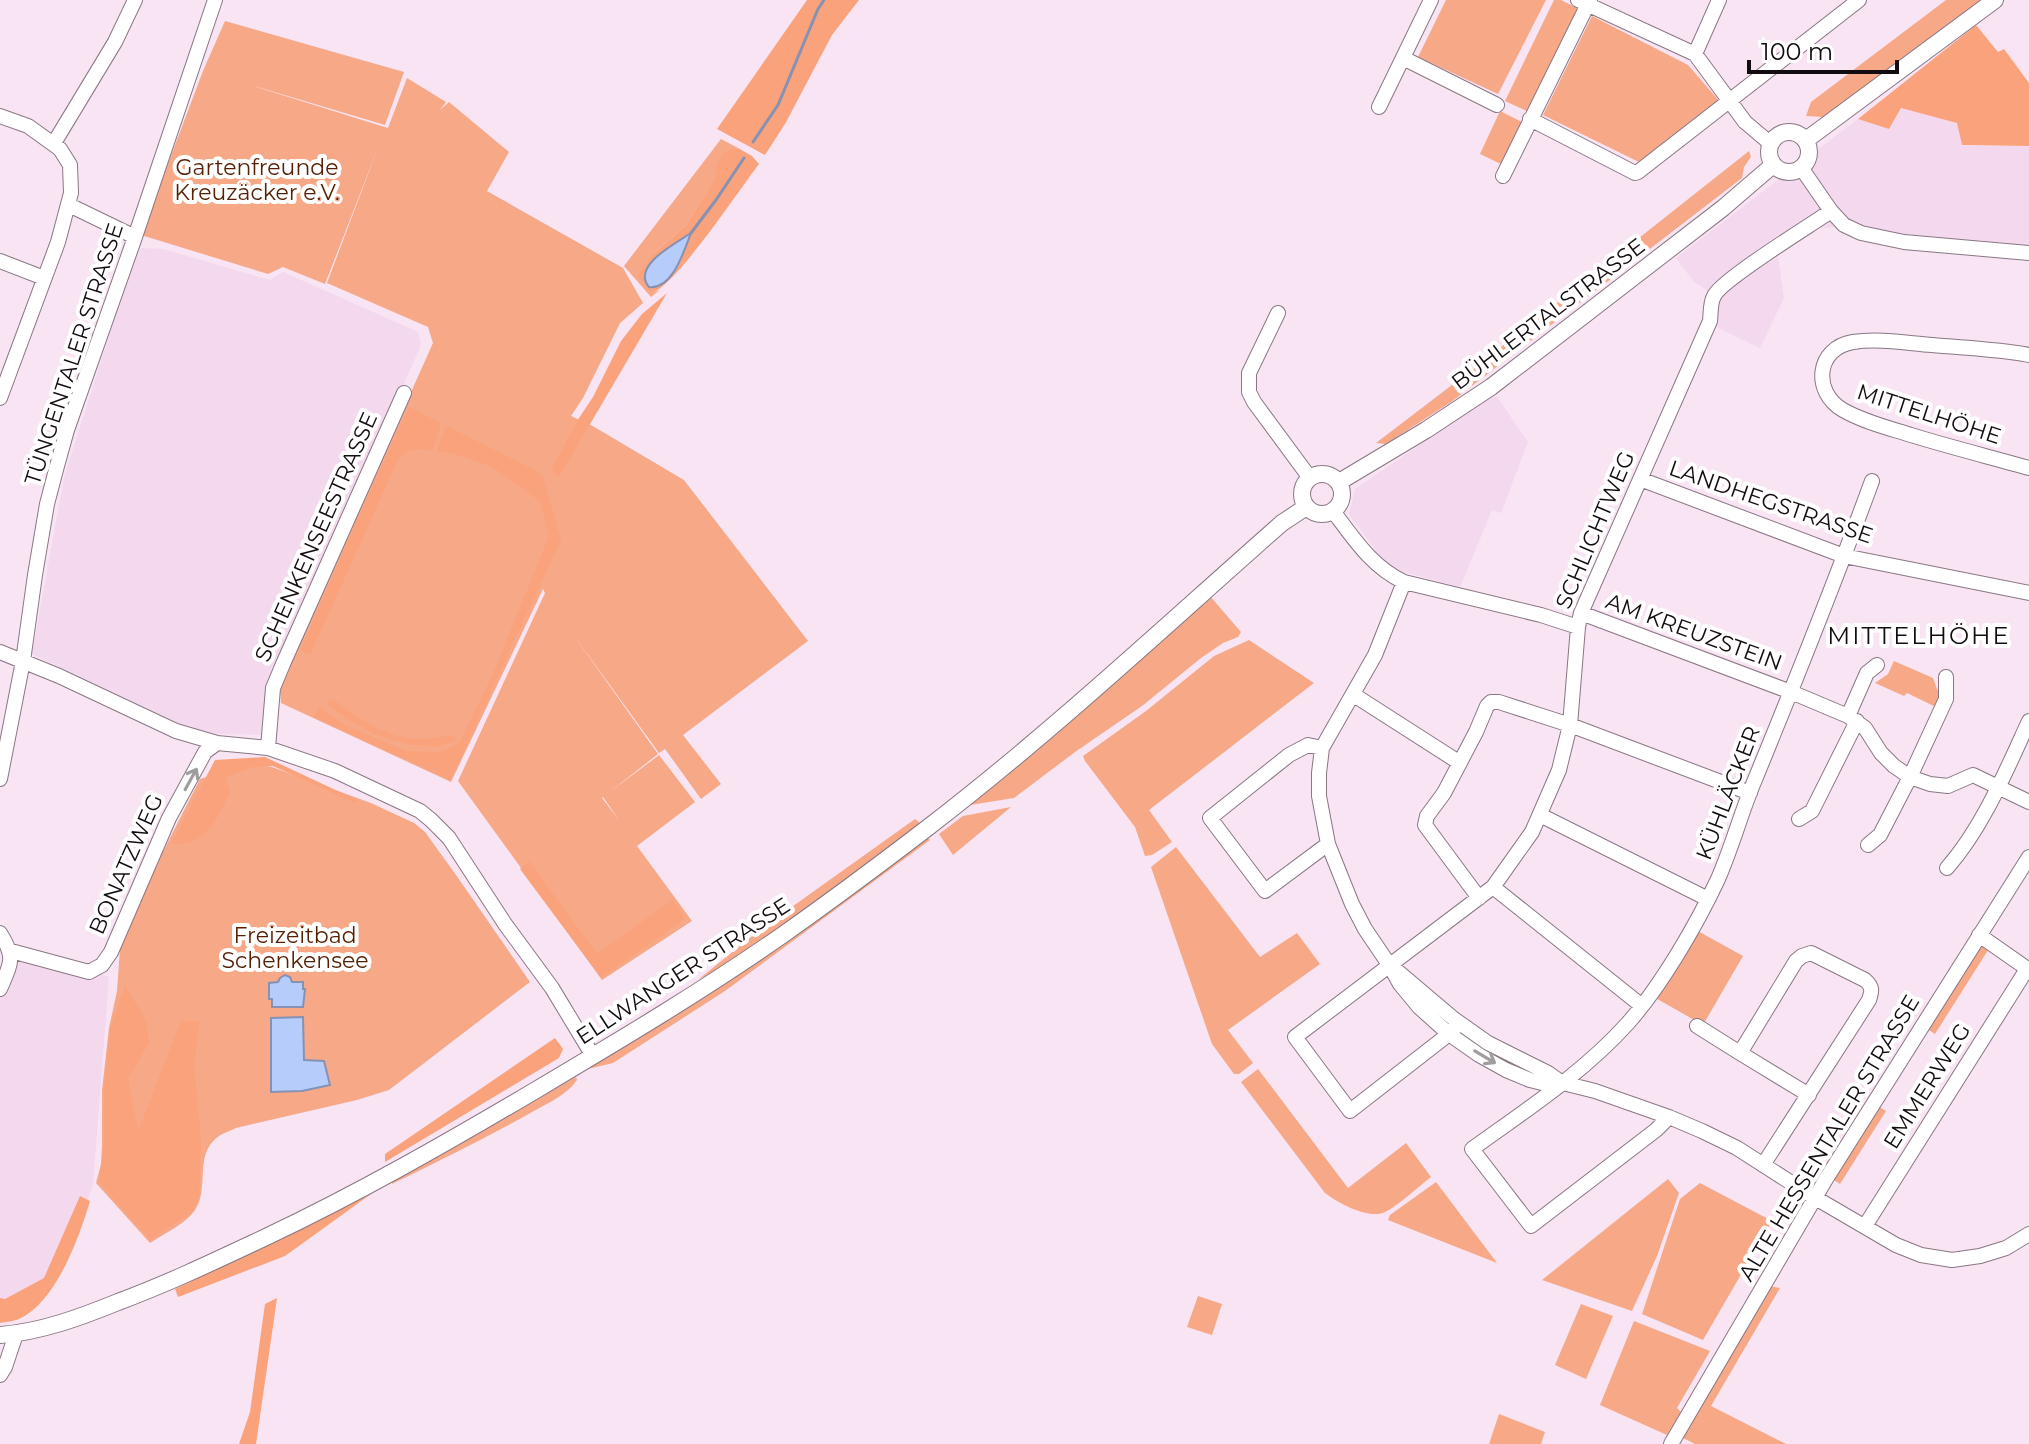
<svg xmlns="http://www.w3.org/2000/svg" width="2029" height="1444" font-family="Montserrat,sans-serif">
  <style>
    .built { fill: #f4d8ed }
    .green { fill: #f6a887 }
    .forest { fill: #faa27c }
    .water { fill: #b6ccfb; stroke: #8592b4; stroke-width: 2 }
    .lines { fill: none; stroke-linecap: round; stroke-linejoin: round }
    .stream { stroke: #8592b4; stroke-width: 3 }
    .minor-casing { stroke: #897784; stroke-width: 16 }
    .major-casing { stroke: #897784; stroke-width: 18 }
    .minor { stroke: #fff; stroke-width: 14 }
    .major { stroke: #fff; stroke-width: 16 }
    .oneway { stroke: #a09d9f }
    .labels { text-anchor: middle; dominant-baseline: central; stroke-width: 8; stroke-linejoin: round; paint-order: stroke }
    .park-label { font-size: 22px; fill: #551f03; stroke: #fff }
    .street-label { font-size: 22px; fill: #120b10; stroke: #fff }
    .neighbourhood-label { font-size: 24px; letter-spacing: 2px; fill: #120b10; stroke: #fff }
  </style>
  <rect width="100%" height="100%" fill="#f8e4f3"/>
  <path class="built" d="M1901 108 1958 123 1962 146H2029V245L2016 246 1840 227 1799 229 1711 293 1693 281 1676 258 1858 119 1889 129Z
    M137 248 163 249 270 280 283 272 418 332 421 345 280 667 263 735 200 733 32 654 64 477Z
    M1778 257 1784 298 1760 348 1714 326 1716 297Z
    M1495 394 1528 442 1501 513 1492 510 1460 587 1389 568 1349 514 1355 489Z
    M11 951 109 977 93 1185 72 1244 49 1288 0 1312V989Z"/>
  <path class="green" d="M1446 0H1546L1498 94 1418 57Z
    M1554 0H1561L1579 9 1529 112 1505 101Z
    M1946 0H1981L1823 117 1806 116 1811 102Z
    M1592 16 1688 65 1721 103 1643 164 1543 115Z
    M225 21 404 72 385 125 247 84 388 128 407 78 446 102 440 110 449 102 509 152 487 191 623 268 643 303 620 323 583 398 571 416 591 425 684 480 808 641 683 735 721 784 701 799 665 749 659 753 570 630 658 754 602 798 619 820 603 797 659 755 695 802 637 846 692 921 602 980 458 781 545 593 543 589 451 782 281 703 280 685 433 343 428 327 327 283 379 145 325 284 283 267 268 274 141 235 203 71Z
    M1500 111 1522 122 1503 165 1480 154Z
    M721 139 738 148 725 153 718 177 687 224 655 252 652 293 660 290 651 297 624 266Z
    M1749 151 1751 157 1744 167 1742 178 1451 402 1386 444 1376 443 1486 359Z
    M1210 596 1241 632 1238 637 1223 643 1201 658 1142 706 1075 752 1014 798 964 806Z
    M1249 640 1314 683 1149 810 1172 842 1152 855 1145 856 1135 827 1085 761 1083 756 1146 711 1214 656Z
    M1894 661 1933 678 1937 689 1943 696 1938 708 1907 693 1904 696 1875 683 1888 674Z
    M250 763 272 767 371 803 414 823 425 832 456 875 530 982 389 1090 357 1100 236 1128C231 1131 223 1133 219 1136 191 1155 213 1193 191 1215 182 1225 162 1235 150 1243L96 1183 101 1164 102 1145V1090L109 1028 117 991 120 949 147 883 200 779Z
    M1011 807 953 855 939 834 963 816Z
    M915 819 919 822 918 827 816 903 716 971 699 979 761 929Z
    M927 837 930 840 725 991 613 1063 588 1069 708 992Z
    M1176 847 1260 957 1297 933 1320 964 1228 1030 1253 1063 1239 1074H1234L1212 1044 1151 867Z
    M1696 930 1743 956 1703 1025 1652 996Z
    M1983 946 1990 947 1935 1034 1926 1028 1976 949Z
    M1258 1069 1348 1188 1406 1143 1431 1177C1418 1187 1399 1205 1385 1212 1369 1220 1338 1203 1325 1193L1241 1082Z
    M576 1077 577 1080C567 1095 548 1103 532 1112 486 1138 439 1161 392 1184L393 1179Z
    M1878 1106 1886 1111 1840 1184 1834 1180Z
    M1668 1179 1679 1193 1657 1256 1632 1311 1542 1280Z
    M1436 1182 1497 1263 1388 1220 1390 1215Z
    M1700 1183 1772 1221 1703 1340 1642 1314 1680 1199Z
    M1769 1286 1780 1288 1711 1406 1786 1444H1695L1683 1438Z
    M1198 1296 1222 1304 1212 1335 1187 1327Z
    M1581 1304 1613 1316 1586 1379 1555 1365Z
    M1634 1321 1710 1351 1677 1408 1681 1412 1667 1435 1600 1405Z
    M1499 1414 1545 1432 1541 1444H1489Z"/>
  <path class="forest" d="M807 0H859L832 35 785 124 765 155 717 129Z
    M1976 25 1998 52 2004 49 2029 83V146L1962 145 1957 123 1901 108 1889 129 1858 119Z
    M738 148 752 156 759 164C739 190 677 284 652 293L637 276 655 252 687 224 717 177 716 165 725 152Z
    M667 293 559 477 551 470 579 418 593 397 621 341 642 314Z
    M409 407 440 423V428L433 450 431 451C413 447 406 449 396 464L310 655 300 652 362 508Z
    M445 425 535 470 543 477 561 540 450 780 314 717 319 707 349 727 407 751 441 752 460 742 493 674 549 536 540 501 491 466 454 454 436 451 444 433Z
    M334 700C374 729 400 747 451 735L458 740 437 747 407 744 374 734 348 720 328 705 329 701Z
    M265 757 357 800 355 803 273 766 252 767 225 778 230 792C215 822 209 844 171 844L215 760Z
    M529 861 597 954 672 900 686 918 601 978 520 869Z
    M125 986 146 1020 149 1043 128 1078 138 1132 181 1021H199L194 1066 201 1141 199 1198 191 1213 150 1240 99 1182 104 1145V1090L110 1029Z
    M555 1038 563 1049 559 1058 385 1162V1154Z
    M371 1194 285 1256 178 1297 175 1289Z
    M80 1196 90 1201C79 1238 56 1302 19 1319 14 1321 6 1322 0 1323V1298L5 1299 44 1278Z
    M277 1298 256 1444H239L250 1412 265 1304Z"/>
  <path class="water" d="M691 233C684 250 673 290 649 287 631 266 676 243 691 233Z
    M285 975 290 977 292 982H303V989H305L303 1007H272V999H269V983L278 982 280 978Z
    M303 1017 304 1060 324 1061 330 1085 302 1091 271 1092V1018Z"/>
  <g class="lines">
    <path class="stream" d="M753 142 778 105 818 9 824 0
      M691 233 716 200 744 158"/>
    <defs>
      <path id="minor" d="M1578 0 1695 54
        M1719 0 1695 54 1745 122 1771 144
        M1403 58 1497 105
        M1379 107 1431 0
        M0 116 28 126 60 149 70 165 71 193 58 242 0 398
        M1530 119 1635 173 1638 172 1859 0
        M54 143 115 42 135 0
        M1802 169 1831 211 1844 225 1861 233 1904 242 2029 253
        M1503 176 1590 0
        M69 205 135 237
        M0 261 44 278
        M1278 313 1249 373V392L1254 402 1310 478
        M2029 355C1997 349 1964 348 1932 345 1906 343 1878 338 1853 342 1816 348 1812 392 1843 410 1864 422 1889 428 1911 435 1950 447 1990 457 2029 468
        M1640 479 1844 556 2029 593
        M1333 511C1354 539 1372 567 1404 582L1541 615 1578 627
        M1404 582 1375 655 1322 748 1319 773V796L1328 844 1352 904 1365 929 1390 966 1400 984 1419 1007 1449 1034 1479 1055 1506 1070 1530 1080 1546 1084 1563 1083 1595 1091 1669 1117 1702 1131 1737 1148 1807 1193 1896 1245 1921 1255 1952 1260 1980 1256 2006 1248 2029 1234
        M1581 613 1791 692 1848 716 1865 728 1881 753 1894 766 1910 777 1930 784 1948 786 1973 775 2029 802
        M0 652 59 676 176 731 217 743 268 748 335 771 420 811 431 820 449 838 505 924 552 988 593 1056
        M1354 695 1460 763
        M1848 716 1867 673 1877 665
        M268 748 273 688 283 664 404 393
        M1322 748 1308 745 1289 755 1210 818 1265 891 1328 844
        M0 779 23 661 35 575 47 504 57 466 67 430 135 237 215 0
        M1540 815 1708 899
        M1799 819 1812 811 1857 721
        M1868 845 1880 835 1910 777 1946 699V677
        M1947 868C1983 827 2006 771 2029 721
        M1493 887 1642 1006
        M1479 898 1425 825 1427 816 1444 793 1476 732 1487 706 1491 702H1499L1570 725 1750 793
        M0 933C16 958 11 963 0 989
        M1979 935 2029 970
        M11 951 89 972 102 965 111 952 169 818 205 752 217 743
        M1395 969 1454 1019 1488 1043 1548 1073 1562 1083
        M1459 1023 1449 1034 1350 1111 1295 1037 1493 887 1532 832 1559 770 1570 725 1578 627 1581 613 1710 321C1711 313 1710 303 1714 296 1721 280 1811 225 1831 211
        M1697 1026 1740 1053
        M1669 1117 1656 1130 1531 1226 1472 1149C1526 1110 1583 1073 1628 1023 1661 986 1697 924 1718 879 1732 847 1741 813 1754 782 1795 682 1835 582 1872 481
        M1763 1165 1869 1000C1872 991 1873 987 1865 980L1811 953 1802 956 1796 961 1740 1053 1809 1095
        M1865 1226 2027 969
        M0 1375 5 1367 16 1334
        M1671 1444 1826 1179 2029 857"/>
      <path id="major" d="M1769 152a20 20 0 1 1 40 0a20 20 0 1 1-40 0Z
        M1806 140 1995 0
        M1302 494a20 20 0 1 1 40 0a20 20 0 1 1-40 0Z
        M1339 482 1426 430 1491 387 1723 208 1773 165
        M0 1335C41 1332 81 1317 118 1302 169 1283 217 1260 266 1237 359 1193 448 1142 536 1090 620 1040 704 990 784 934 832 900 879 865 926 829 1050 734 1165 626 1282 523L1306 507"/>
    </defs>
    <use href="#minor" class="minor-casing"/>
    <use href="#major" class="major-casing"/>
    <use href="#minor" class="minor"/>
    <use href="#major" class="major"/>
  </g>
  <defs><path id="oneway-shaft" d="M-6 0H5M1.5-3L5.5 0L1.5 3" fill="none" stroke-width="1.6" stroke-linecap="round" stroke-linejoin="round" transform="scale(2)"/></defs>
  <g class="oneway">
    <use href="#oneway-shaft" transform="translate(191 779) rotate(-61)"/>
    <use href="#oneway-shaft" transform="translate(1485 1057) rotate(31)"/>
  </g>
  <g class="labels">
    <g class="park-label">
      <text x="257" y="167">Gartenfreunde<tspan x="257" dy="25">Kreuzäcker e.V.</tspan></text>
      <text x="295" y="935">Freizeitbad<tspan x="295" dy="25">Schenkensee</tspan></text>
    </g>
    <g class="street-label">
      <text transform="translate(1548 314) rotate(-37)">BÜHLERTALSTRASSE</text>
      <text transform="translate(74 354) rotate(-72)">TÜNGENTALER STRASSE</text>
      <text transform="translate(1929 414) rotate(18)">MITTELHÖHE</text>
      <text transform="translate(1771 502) rotate(19)">LANDHEGSTRASSE</text>
      <text transform="translate(1595 530) rotate(-67)">SCHLICHTWEG</text>
      <text transform="translate(316 537) rotate(-66)">SCHENKENSEESTRASSE</text>
      <text transform="translate(1694 632) rotate(20)">AM KREUZSTEIN</text>
      <text transform="translate(1728 793) rotate(-69)">KÜHLÄCKER</text>
      <text transform="translate(126 864) rotate(-66)">BONATZWEG</text>
      <text transform="translate(683 971) rotate(-33)">ELLWANGER STRASSE</text>
      <text transform="translate(1927 1086) rotate(-58)">EMMERWEG</text>
      <text transform="translate(1829 1138) rotate(-59)">ALTE HESSENTALER STRASSE</text>
    </g>
    <g class="neighbourhood-label">
      <text x="1919" y="635">MITTELHÖHE</text>
    </g>
  </g>
  <path d="M1749 60v12h148v-12" fill="none" stroke="#120b10" stroke-width="4"/>
  <text x="1761" y="60" font-size="24" fill="#120b10" stroke="#ffffff" stroke-width="6" paint-order="stroke">100 m</text>
</svg>
